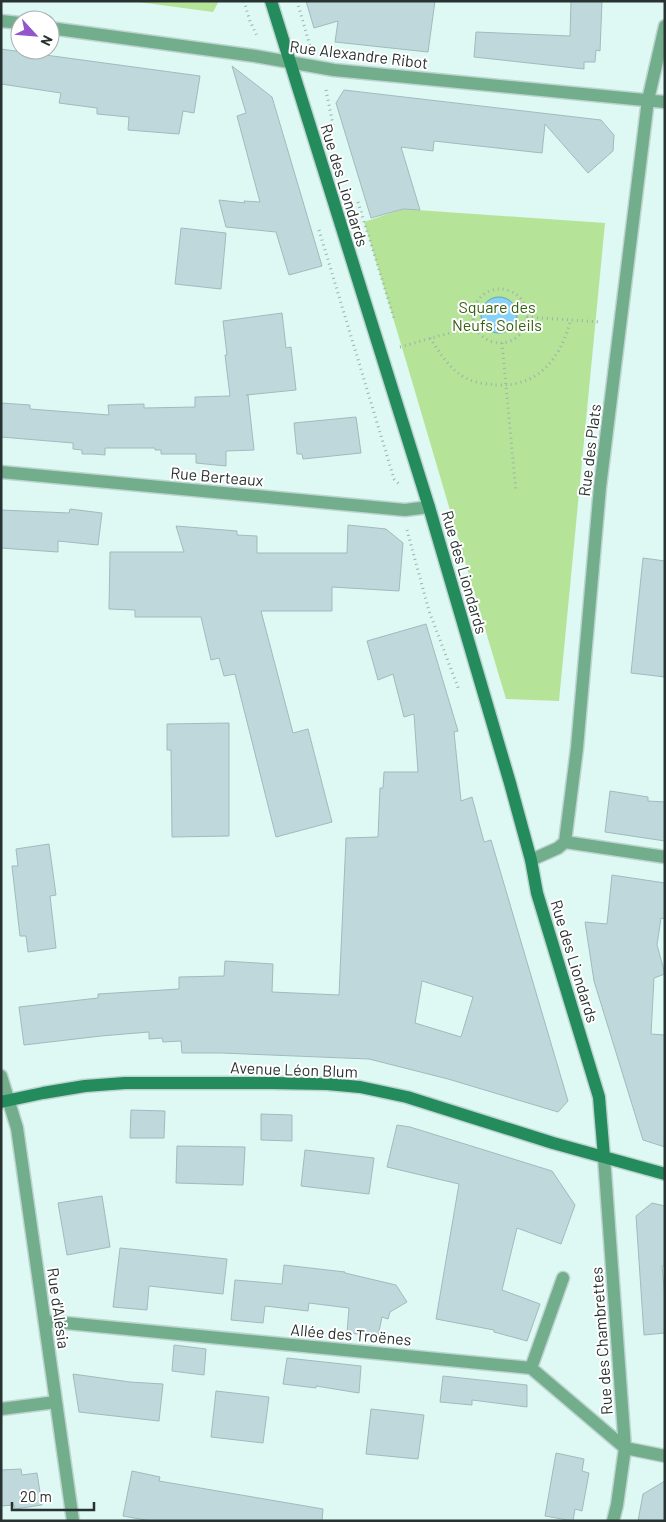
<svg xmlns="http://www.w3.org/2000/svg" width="666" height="1522" font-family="Barlow,sans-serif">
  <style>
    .green { fill: #b5e498 }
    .water { fill: #86d1f7; stroke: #6aa1bb }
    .building { fill: #bed8dc; stroke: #a1babe; fill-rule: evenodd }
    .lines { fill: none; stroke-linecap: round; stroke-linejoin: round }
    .lane-casing { stroke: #bdd4d0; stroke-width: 15 }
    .street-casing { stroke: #bdd4d0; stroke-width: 15 }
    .secondary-casing { stroke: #bdd4d0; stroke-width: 15 }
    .path { stroke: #9db1ad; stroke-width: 3; stroke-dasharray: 1 4; stroke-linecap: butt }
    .lane { stroke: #73ae8c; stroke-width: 12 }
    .street { stroke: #73ae8c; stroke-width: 12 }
    .secondary { stroke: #238b5c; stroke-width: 12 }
    .labels { text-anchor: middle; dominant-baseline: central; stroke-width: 4; stroke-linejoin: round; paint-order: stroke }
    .street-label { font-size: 16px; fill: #283230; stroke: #fff }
    .park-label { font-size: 16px; fill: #355f10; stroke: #fff }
  </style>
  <rect width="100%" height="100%" fill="#def8f3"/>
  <path class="green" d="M131 1H219L213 12Z
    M403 209 605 223 559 701 506 699C458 540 413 381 364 222Z"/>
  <path class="water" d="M481 315a18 18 0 1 1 36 0a18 18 0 1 1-36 0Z"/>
  <path class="building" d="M306 1H435L428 52 335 42 338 21 314 28Z
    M571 1H602L600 51 596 50 595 62H584V69L474 57 476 32 570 36Z
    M1 49 200 76 194 113 183 111 179 134 128 130 129 117 97 114V108L59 103 61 93 1 84Z
    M232 66 272 97 322 266 289 275 276 232 226 227 219 200 245 203 244 201 260 202 237 116 246 113Z
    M344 90 601 120 614 135 613 151 588 173 545 124 542 153 434 141 433 151 401 147 420 210 403 209 371 218 336 103Z
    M181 228 226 233 221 289 175 284Z
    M282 313 286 348 291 347 296 390 246 395H248L254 450 226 451V466L196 463V454H161V450H155V448H105V455L93 454H82V450L73 449V443L1 437V403L30 405V409L109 415 108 405 144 404V408L195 407V397L230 396 225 355H227L223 321Z
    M356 417 361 453 303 459 302 454H297L294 423Z
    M70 509 102 513 98 545 58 541V552L1 548V510L69 513Z
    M348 525 386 529 403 543 399 591 332 587V611H261L293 733 308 729 332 822 276 837 235 674 224 676 219 658 211 660 201 617H135V610L109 609 110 552H184L176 526 237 531V535L257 536V553H347Z
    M643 558 665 561V677L631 673Z
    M426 624 458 731 454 732 461 801 472 797 484 842 491 840 568 1101 558 1112 448 1079 369 1059 221 1053H182L181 1041 163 1042 162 1038 149 1039V1032L101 1036 24 1045 19 1007 98 998V994L179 989V977L224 976 225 961 273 964 272 992 339 995 346 838 378 837 380 788H383L384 772H418L414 714 404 717 393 674 378 680 367 641ZM422 981 473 997 461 1037 415 1023Z
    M229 723V836L172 837 171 750H167V724Z
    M610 791 648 797V801L665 802V841L605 832Z
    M49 844 56 895 50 896 56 948 28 952 26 936H20L12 866H18L16 849Z
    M612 875 665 883V919L661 918 657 945 665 974 654 978 651 1034 665 1035V1147L643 1140 594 981 585 922 607 924Z
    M131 1110 165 1111 164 1138H130Z
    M261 1114 292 1115V1141L261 1140Z
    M397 1125 410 1127 552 1171 575 1205 561 1244 517 1228 502 1290 540 1304 527 1341 494 1332V1330L436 1319 459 1184 387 1167Z
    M177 1146 245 1147 243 1185 176 1183Z
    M305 1150 374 1158 369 1194 301 1186Z
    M102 1196 110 1247 67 1255 58 1203Z
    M652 1203 665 1206V1266H662L665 1297V1333L644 1335 636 1216Z
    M120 1248 227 1259 223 1294 149 1286 147 1310 113 1307Z
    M284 1265 345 1272V1273L396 1285 407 1302 390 1312 388 1319 382 1317 378 1336 347 1333 349 1308 309 1303 308 1311 265 1306 263 1323 231 1320 235 1280 282 1284Z
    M174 1345 206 1349 204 1375 172 1371Z
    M287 1358 361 1366 359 1393 316 1386V1388L283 1384Z
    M73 1374 130 1382 163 1384 159 1421 79 1412Z
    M443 1376 527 1385V1407L472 1400V1405L440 1402Z
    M216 1391 269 1397 263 1443 211 1437Z
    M371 1409 424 1415 418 1459 366 1454Z
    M556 1453 584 1459 582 1471 589 1473 582 1511 575 1509 573 1521 545 1516Z
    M21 1469 22 1475 37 1473 42 1505 15 1509 14 1505 1 1506V1470Z
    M132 1471 160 1477 159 1481 323 1509 322 1521H151L123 1516Z
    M665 1481V1521H638L643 1494Z"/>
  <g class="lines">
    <defs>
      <path id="lane" d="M531 1368 563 1278"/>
      <path id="street" d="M1 21 20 23
        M50 28 255 56 334 70 665 102
        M1 472 405 510 429 507
        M565 842 665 857
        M531 860 558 848 565 842 577 748 600 487 648 100 665 26
        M1 1076 17 1128 73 1521
        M604 1157 625 1448 617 1505 613 1521
        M45 1321 531 1368 625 1448 665 1456
        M1 1409 56 1402"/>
      <path id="secondary" d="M271 1 429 507 510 783 531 860 537 893 599 1097 604 1157
        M1 1102 43 1093 85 1086 125 1083H273L327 1084 360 1087 407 1097 553 1143 665 1174"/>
    </defs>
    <use href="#lane" class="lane-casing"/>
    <use href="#street" class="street-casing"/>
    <use href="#secondary" class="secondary-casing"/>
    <path class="path" d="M244 1 250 21 257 36
      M297 1 310 46
      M326 90 333 125
      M358 202 394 318
      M319 230 394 479 400 485
      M473 316a27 27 0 1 1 54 0a27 27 0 1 1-54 0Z
      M527 317 600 322
      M430 338C440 353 450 370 466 378 475 383 487 384 496 385 540 387 561 357 571 319
      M502 343 516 492
      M400 347 474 326
      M407 530 429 611 459 690"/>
    <use href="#lane" class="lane"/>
    <use href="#street" class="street"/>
    <use href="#secondary" class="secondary"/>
  </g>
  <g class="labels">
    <g class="street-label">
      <text transform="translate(359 54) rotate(7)">Rue Alexandre Ribot</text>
      <text transform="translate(345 185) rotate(73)">Rue des Liondards</text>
      <text transform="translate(589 450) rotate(-83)">Rue des Plats</text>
      <text transform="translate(217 476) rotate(5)">Rue Berteaux</text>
      <text transform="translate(465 572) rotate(74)">Rue des Liondards</text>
      <text transform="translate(575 961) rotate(73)">Rue des Liondards</text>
      <text transform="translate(294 1069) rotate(2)">Avenue Léon Blum</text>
      <text transform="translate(59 1308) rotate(82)">Rue d'Alésia</text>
      <text transform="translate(351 1334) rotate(5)">Allée des Troënes</text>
      <text transform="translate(601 1341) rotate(-94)">Rue des Chambrettes</text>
    </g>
    <g class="park-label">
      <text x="497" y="306">Square des<tspan x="497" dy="18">Neufs Soleils</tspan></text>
    </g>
  </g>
  <rect width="666" height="1522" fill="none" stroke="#283230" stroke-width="5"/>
  <g transform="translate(35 35) rotate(116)"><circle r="24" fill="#ffffff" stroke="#a9adac"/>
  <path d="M0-4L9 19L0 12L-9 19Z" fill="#9255cc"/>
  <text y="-8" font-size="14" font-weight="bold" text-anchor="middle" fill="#283230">N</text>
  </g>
  <path d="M12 1502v8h82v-8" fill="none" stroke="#283230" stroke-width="2.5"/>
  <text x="20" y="1502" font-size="15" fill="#283230" stroke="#ffffff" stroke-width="4" paint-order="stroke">20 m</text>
</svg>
